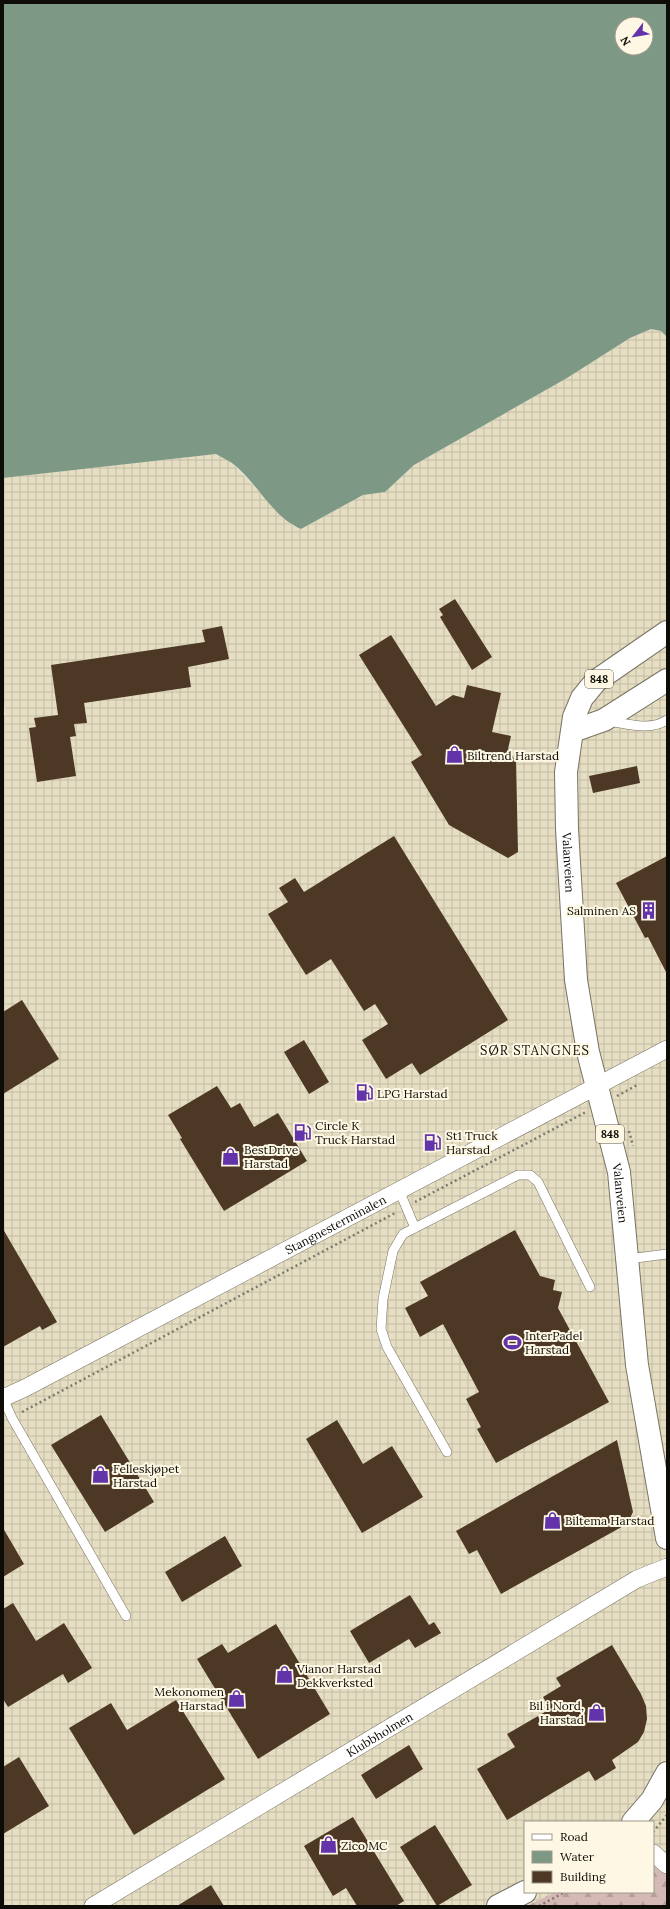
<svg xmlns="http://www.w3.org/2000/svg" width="670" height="1909" font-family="Lora,serif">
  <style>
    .industrial { fill: url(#industrial-grid) }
    .forest { fill: url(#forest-firs) }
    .water { fill: #7d9986; fill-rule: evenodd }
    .building { fill: #4d3826 }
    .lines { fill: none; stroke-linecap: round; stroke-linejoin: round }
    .service-casing { stroke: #787362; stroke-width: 10 }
    .minor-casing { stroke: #787362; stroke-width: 18 }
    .primary-casing { stroke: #787362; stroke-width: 24 }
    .path { stroke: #7d796d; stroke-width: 2.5; stroke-dasharray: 2 3; stroke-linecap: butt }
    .service { stroke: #fff; stroke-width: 9 }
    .minor { stroke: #fff; stroke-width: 17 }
    .primary { stroke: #fff; stroke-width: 22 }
    .labels { text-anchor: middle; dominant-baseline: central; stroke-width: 4; stroke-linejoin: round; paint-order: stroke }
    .shield { fill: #fdf7e4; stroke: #565249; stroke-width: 1 }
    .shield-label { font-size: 11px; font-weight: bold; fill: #0e0c06 }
    .poi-label { font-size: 12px; fill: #0e0c06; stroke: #fdf7e4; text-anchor: start }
    .street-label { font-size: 12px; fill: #0e0c06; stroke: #fdf7e4 }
    .neighbourhood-label { font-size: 13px; letter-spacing: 1px; fill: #0e0c06; stroke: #fdf7e4 }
  </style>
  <defs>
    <pattern id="industrial-grid" width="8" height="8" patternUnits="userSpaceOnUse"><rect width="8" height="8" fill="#e5dec3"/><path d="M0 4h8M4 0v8" fill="none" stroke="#c3bda6"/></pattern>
    <pattern id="forest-firs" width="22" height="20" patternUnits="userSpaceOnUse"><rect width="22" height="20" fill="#d4b9b4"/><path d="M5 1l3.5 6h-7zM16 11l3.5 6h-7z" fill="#b59e99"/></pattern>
  </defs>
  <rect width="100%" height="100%" fill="#efead7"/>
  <path class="industrial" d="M651 329 661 331 667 337V1869L653 1851V1822H525V1892H555L527 1906H3V717L5 715 3 688V478L216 454 232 463 281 515 293 526 301 529 363 495 385 492 414 465 567 378 630 338Z"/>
  <path class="forest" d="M653 1851 667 1869V1906H527L555 1892H653Z"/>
  <path class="water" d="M3 3H667V337L661 331 651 329 630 338 567 378 414 465 385 492 363 495 301 529C272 517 257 482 232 463 227 460 221 457 216 454L3 478ZM622 24H646V48H622Z"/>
  <path class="building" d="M455 599 492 657 472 670 440 617 443 615 439 609Z
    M222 626 229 659 188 667 191 687 84 703 87 723 74 724 76 736 70 737 76 776 37 782 29 728 36 727 34 718 58 715 51 665 205 642 202 630Z
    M391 635 436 706 453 695 464 698 467 685 501 693 492 732 511 736 508 749 516 762 518 852 508 858 449 825 411 762 422 755 359 655Z
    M637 766 640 783 593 793 589 776Z
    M394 836 508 1020 420 1075 412 1063 386 1079 362 1040 388 1024 375 1004 364 1011 331 959 306 975 268 914 288 902 279 888 295 878 304 892Z
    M667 856V974L648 937 645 938 616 883Z
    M22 1000 59 1059 3 1094V1012Z
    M304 1040 329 1082 309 1094 284 1052Z
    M217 1086 231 1108 240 1103 254 1127 278 1113 307 1161 224 1211 180 1139 182 1138 168 1115Z
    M3 1229 57 1322 42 1330 40 1326 3 1347Z
    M515 1230 540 1276 555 1280 553 1290 562 1292 558 1308 609 1402 496 1463 477 1429 481 1427 466 1399 479 1392 443 1324 420 1337 405 1308 428 1296 420 1282Z
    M101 1415 154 1502 105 1532 51 1445Z
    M337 1420 363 1464 392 1446 423 1497 362 1533 306 1439Z
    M617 1440 633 1512 627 1524 501 1594 477 1550 469 1554 456 1531Z
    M3 1528 24 1564 3 1577Z
    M225 1536 242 1566 182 1602 165 1572Z
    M410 1595 429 1625 434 1622 441 1633 415 1648 409 1639 369 1663 350 1631Z
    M13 1603 36 1641 64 1623 92 1668 68 1683 63 1674 8 1707 3 1699V1609Z
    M276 1624 330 1714 258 1759 197 1659 222 1644 228 1653Z
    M612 1645 641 1694 646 1706 647 1719 644 1732 638 1742 612 1760 616 1768 595 1781 589 1771 507 1820 477 1769 515 1747 507 1734 550 1709 543 1697 561 1686 556 1678Z
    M176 1700 225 1779 134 1835 69 1728 111 1703 127 1730Z
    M409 1745 423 1769 376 1799 361 1775Z
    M19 1757 49 1806 3 1834V1767Z
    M353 1817 404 1901 396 1906H357L346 1888 333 1896 304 1846Z
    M435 1825 472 1885 437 1906 400 1847Z
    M211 1885 224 1906H177Z"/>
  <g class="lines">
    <defs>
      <path id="service" d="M609 721C628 724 650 731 667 720
        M399 1190 415 1228
        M628 1259 667 1254
        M3 1398 12 1418 126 1616
        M447 1452 387 1347 381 1329 383 1299 393 1251 403 1234 518 1175H530L538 1182 590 1287"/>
      <g id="minor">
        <path id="s1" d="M3 1398 25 1388 667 1049"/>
        <path d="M653 1853 667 1865"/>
        <path id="s2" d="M93 1906 637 1579 667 1567"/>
      </g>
      <g id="primary">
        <path id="s3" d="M667 632 596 681 582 698 574 717 566 772 567 829 576 980 588 1052 619 1172 637 1365 667 1538"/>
        <path d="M573 731 604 720 667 680"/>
        <path d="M633 1822 652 1800 667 1773"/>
        <path d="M498 1906 525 1892"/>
      </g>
    </defs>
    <use href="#service" class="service-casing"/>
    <use href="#minor" class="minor-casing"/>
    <use href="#primary" class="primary-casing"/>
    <path class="path" d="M617 1096 639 1084
      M629 1131 633 1146
      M415 1202 586 1112
      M22 1412 397 1212
      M653 1832 667 1815
      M539 1906 565 1892"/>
    <use href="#service" class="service"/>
    <use href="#minor" class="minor"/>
    <use href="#primary" class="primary"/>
  </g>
  <defs>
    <symbol id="shop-bare" viewBox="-9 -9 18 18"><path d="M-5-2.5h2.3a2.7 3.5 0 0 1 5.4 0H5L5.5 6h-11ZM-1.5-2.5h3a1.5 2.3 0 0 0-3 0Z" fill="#6333aa" stroke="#fdf7e4" stroke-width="2.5" paint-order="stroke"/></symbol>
    <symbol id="building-bare" viewBox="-9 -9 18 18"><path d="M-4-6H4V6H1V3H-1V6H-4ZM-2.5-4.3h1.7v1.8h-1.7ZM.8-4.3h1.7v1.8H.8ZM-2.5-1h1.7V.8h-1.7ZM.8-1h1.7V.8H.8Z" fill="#6333aa" stroke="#fdf7e4" stroke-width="2.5" paint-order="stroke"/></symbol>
    <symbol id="fuel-bare" viewBox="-9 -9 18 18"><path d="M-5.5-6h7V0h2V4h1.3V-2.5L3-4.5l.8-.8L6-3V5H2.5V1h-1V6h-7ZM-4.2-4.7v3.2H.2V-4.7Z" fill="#6333aa" stroke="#fdf7e4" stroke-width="2.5" paint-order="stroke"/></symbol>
    <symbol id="stadium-bare" viewBox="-9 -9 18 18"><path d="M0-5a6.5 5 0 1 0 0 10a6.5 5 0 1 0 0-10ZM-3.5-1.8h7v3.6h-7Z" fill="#6333aa" stroke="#fdf7e4" stroke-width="2.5" paint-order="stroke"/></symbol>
  </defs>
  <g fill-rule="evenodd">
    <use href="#shop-bare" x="442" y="742" width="25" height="25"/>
    <use href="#building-bare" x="636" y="898" width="25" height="25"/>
    <use href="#fuel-bare" x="352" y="1080" width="25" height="25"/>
    <use href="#fuel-bare" x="290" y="1120" width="25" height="25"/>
    <use href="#fuel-bare" x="420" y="1130" width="25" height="25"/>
    <use href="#shop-bare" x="218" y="1144" width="25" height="25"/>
    <use href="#stadium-bare" x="500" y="1330" width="25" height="25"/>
    <use href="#shop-bare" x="88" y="1462" width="25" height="25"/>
    <use href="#shop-bare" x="540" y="1508" width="25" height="25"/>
    <use href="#shop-bare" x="272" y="1662" width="25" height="25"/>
    <use href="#shop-bare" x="224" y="1686" width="25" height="25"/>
    <use href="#shop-bare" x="584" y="1700" width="25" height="25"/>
    <use href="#shop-bare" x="316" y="1832" width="25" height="25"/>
  </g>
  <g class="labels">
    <g class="shield">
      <rect x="585" y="670" width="28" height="18" rx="3"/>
      <rect x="596" y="1125" width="28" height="18" rx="3"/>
    </g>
    <g class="shield-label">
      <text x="599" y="679">848</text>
      <text x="610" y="1134">848</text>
    </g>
    <g class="poi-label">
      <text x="467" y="755">Biltrend Harstad</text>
      <text x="636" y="910" text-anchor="end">Salminen AS</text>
      <text x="377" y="1093">LPG Harstad</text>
      <text x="315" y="1125">Circle K<tspan x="315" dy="14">Truck Harstad</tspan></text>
      <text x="446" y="1135">St1 Truck<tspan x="446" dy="14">Harstad</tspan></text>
      <text x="244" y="1149">BestDrive<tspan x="244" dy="14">Harstad</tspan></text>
      <text x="525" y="1335">InterPadel<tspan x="525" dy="14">Harstad</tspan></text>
      <text x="113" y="1468">Felleskjøpet<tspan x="113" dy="14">Harstad</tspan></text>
      <text x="565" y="1520">Biltema Harstad</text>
      <text x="297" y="1668">Vianor Harstad<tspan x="297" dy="14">Dekkverksted</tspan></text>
      <text x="224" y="1691" text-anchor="end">Mekonomen<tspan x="224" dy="14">Harstad</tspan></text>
      <text x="584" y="1705" text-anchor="end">Bil i Nord,<tspan x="584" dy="14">Harstad</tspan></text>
      <text x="341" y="1845">Zico MC</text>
    </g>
    <g class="street-label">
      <text stroke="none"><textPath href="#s3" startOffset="275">Valanveien</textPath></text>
      <text stroke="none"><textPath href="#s3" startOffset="611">Valanveien</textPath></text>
      <text stroke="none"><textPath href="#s1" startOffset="375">Stangnesterminalen</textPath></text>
      <text stroke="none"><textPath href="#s2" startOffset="334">Klubbholmen</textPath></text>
    </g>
    <g class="neighbourhood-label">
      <text x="535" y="1050">SØR STANGNES</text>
    </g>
  </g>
  <rect width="670" height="1909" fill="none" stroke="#0e0c06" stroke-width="8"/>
  <rect x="524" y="1821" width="130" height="72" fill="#fdf7e4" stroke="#9d998b"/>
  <rect x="532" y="1834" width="20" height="6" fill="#ffffff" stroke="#9d998b"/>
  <text x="560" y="1841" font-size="12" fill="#0e0c06">Road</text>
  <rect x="532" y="1851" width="20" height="12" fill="#7d9986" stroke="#9d998b"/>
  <text x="560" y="1861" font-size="12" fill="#0e0c06">Water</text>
  <rect x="532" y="1871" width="20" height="12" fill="#4d3826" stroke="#9d998b"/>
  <text x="560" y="1881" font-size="12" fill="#0e0c06">Building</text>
  <g transform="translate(634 36) rotate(239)"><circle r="19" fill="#fdf7e4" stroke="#9d998b"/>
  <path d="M0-3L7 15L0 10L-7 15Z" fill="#6333aa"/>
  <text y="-6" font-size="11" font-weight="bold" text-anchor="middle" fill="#0e0c06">N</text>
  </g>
</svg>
